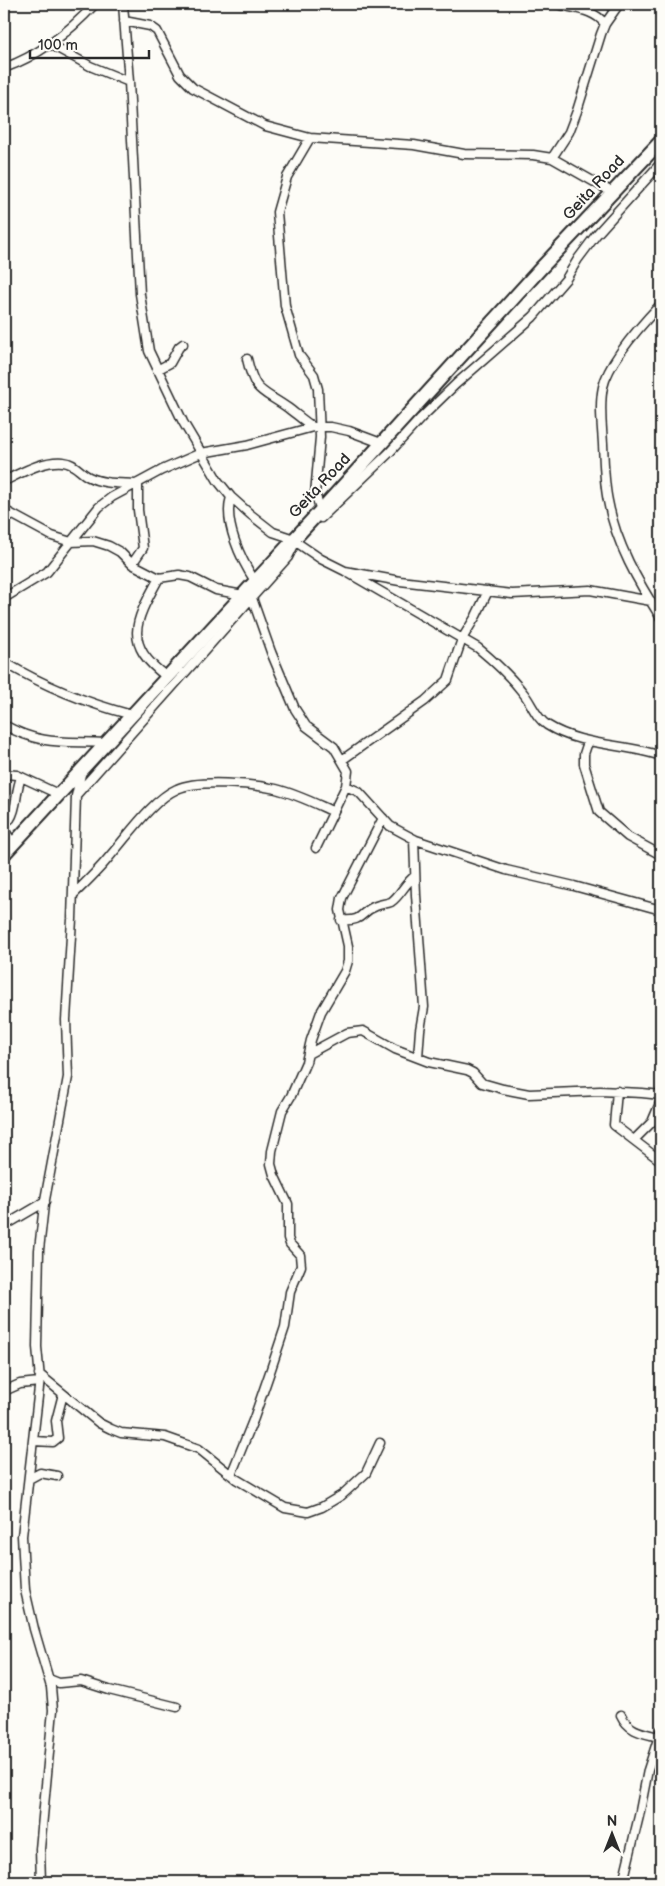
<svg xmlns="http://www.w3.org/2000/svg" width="665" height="1886" font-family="'Balsamiq Sans',sans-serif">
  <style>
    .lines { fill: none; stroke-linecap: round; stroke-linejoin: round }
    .minor-casing { stroke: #2b2b2b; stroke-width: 11 }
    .trunk-casing { stroke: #2b2b2b; stroke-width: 16 }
    .minor { stroke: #fdfcf7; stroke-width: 8 }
    .trunk { stroke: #fdfcf7; stroke-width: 12 }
    .labels { text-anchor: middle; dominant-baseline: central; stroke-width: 4; stroke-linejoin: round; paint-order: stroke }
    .street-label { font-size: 16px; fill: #2b2b2b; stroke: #fdfcf7 }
  </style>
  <rect width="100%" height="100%" fill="#fdfcf7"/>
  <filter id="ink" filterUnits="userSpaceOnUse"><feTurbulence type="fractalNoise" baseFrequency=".02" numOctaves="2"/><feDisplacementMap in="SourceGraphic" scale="10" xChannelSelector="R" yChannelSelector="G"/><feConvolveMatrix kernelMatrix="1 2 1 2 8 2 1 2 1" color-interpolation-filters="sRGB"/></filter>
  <g filter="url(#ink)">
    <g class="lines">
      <defs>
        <path id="minor" d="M123 4 129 82 140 294 149 351 183 422 218 481 231 497 250 514 273 532 294 539
          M557 4C574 9 594 9 605 24
          M124 21 150 26 157 31 180 75 193 88 265 126 310 138 414 145 464 154 533 155 552 158 612 192
          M50 44 90 66 129 82
          M4 68C38 56 70 31 95 4
          M310 138 287 177 277 212 285 306 299 355 314 375 318 389 320 437 315 494 321 510
          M552 158 569 132 577 111 601 34 605 24 619 4
          M661 304C642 324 609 360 603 387 599 405 602 426 603 444 604 463 604 482 608 501 616 544 638 582 661 618
          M247 359C255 394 261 389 288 408 296 414 304 421 313 427
          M157 370 170 363 179 347 183 344
          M4 481C21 473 43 460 63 462 75 463 79 472 89 477 103 484 120 483 135 484
          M231 497C223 522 241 560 255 581
          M4 510 52 536 71 542 93 541 109 546 120 552 132 564 159 578
          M321 518 389 453 421 418 456 384 533 317 566 279 578 259 596 235 661 163
          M296 542 321 559 345 571 400 581 512 594 590 590 651 601
          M132 564 143 548 138 510V483
          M345 571 478 648C495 662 511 677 524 694 532 704 536 718 547 725 582 747 624 743 661 756
          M4 598 47 572 99 507 112 497 162 470 201 453 247 445 313 427H331L349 431 381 443
          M252 598 271 652 295 709 306 726 334 747 348 771 346 786 316 848
          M4 662C44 686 86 703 132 715
          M167 677C121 643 136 620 159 578L179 575 190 577 216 590 243 595
          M4 725C42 746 64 741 105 743
          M588 742 584 754V764L599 812 628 837 661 855
          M342 760 425 701 448 680 462 639 476 616 488 591
          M4 774 17 775 58 794
          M346 786 359 792 390 826 416 840 506 870 574 886 661 910
          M77 794 288 557 295 543
          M4 821 10 819C18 807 15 791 21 778
          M4 830 13 843
          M414 839 416 895 424 1007 420 1030 418 1057
          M73 895C86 882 99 870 110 856 128 836 152 800 177 789 198 779 253 784 276 789 296 794 314 803 332 811
          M341 920C365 922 359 912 376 906 380 904 386 904 391 902 400 896 405 883 415 876
          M308 1054 347 1033 363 1031 395 1049 429 1062 467 1070 473 1073 482 1083 503 1089 529 1094 600 1091 642 1093 661 1095
          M617 1091 614 1125 661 1161
          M634 1140 652 1122 661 1101
          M4 1226 45 1202
          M39 1374 99 1423 111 1429 121 1433 165 1437 199 1449 236 1479 285 1508 308 1512 322 1507 342 1495 366 1473 380 1443
          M4 1391 20 1384 39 1382
          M33 1441 53 1442 58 1438 56 1421 63 1394
          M231 1475 254 1418 271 1369 285 1327 290 1292 301 1266 300 1255 290 1244 288 1238V1204L274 1175 271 1164 272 1151 282 1111 291 1096 306 1062 311 1040 321 1012 345 971 348 961V946L340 910 342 898 383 818
          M29 1479 40 1473 57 1476
          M49 1679 59 1683 81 1681 109 1690 177 1707
          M621 1715C629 1732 643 1733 659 1737
          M41 1882 40 1849 53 1710 51 1687 34 1629 25 1590 22 1536 40 1379 37 1347 39 1250 44 1205 68 1077 66 1020 72 919 76 796 81 774
          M623 1882 639 1816 648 1770 661 1730"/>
        <path id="trunk" d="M4 854 321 510 542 267 661 141"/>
      </defs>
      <use href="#minor" class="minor-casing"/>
      <use href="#trunk" class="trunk-casing"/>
      <use href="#minor" class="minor"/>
      <use href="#trunk" class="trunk"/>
    </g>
  </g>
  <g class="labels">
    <g class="street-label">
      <text transform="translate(594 188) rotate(-47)">Geita Road</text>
      <text transform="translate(320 486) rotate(-47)">Geita Road</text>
    </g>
  </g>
  <rect width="665" height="1886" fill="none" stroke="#fdfcf7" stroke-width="20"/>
  <rect x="10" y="10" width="645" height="1866" fill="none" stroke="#2b2b2b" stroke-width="2" filter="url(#ink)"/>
  <g transform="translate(612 1834)" stroke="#fdfcf7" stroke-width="4" paint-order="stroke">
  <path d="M0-4L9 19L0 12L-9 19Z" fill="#2b2b2b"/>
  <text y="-8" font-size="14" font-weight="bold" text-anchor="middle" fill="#2b2b2b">N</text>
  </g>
  <path d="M30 50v8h119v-8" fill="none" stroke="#2b2b2b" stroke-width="2.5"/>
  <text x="38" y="50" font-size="15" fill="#2b2b2b" stroke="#fdfcf7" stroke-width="4" paint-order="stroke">100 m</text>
</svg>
